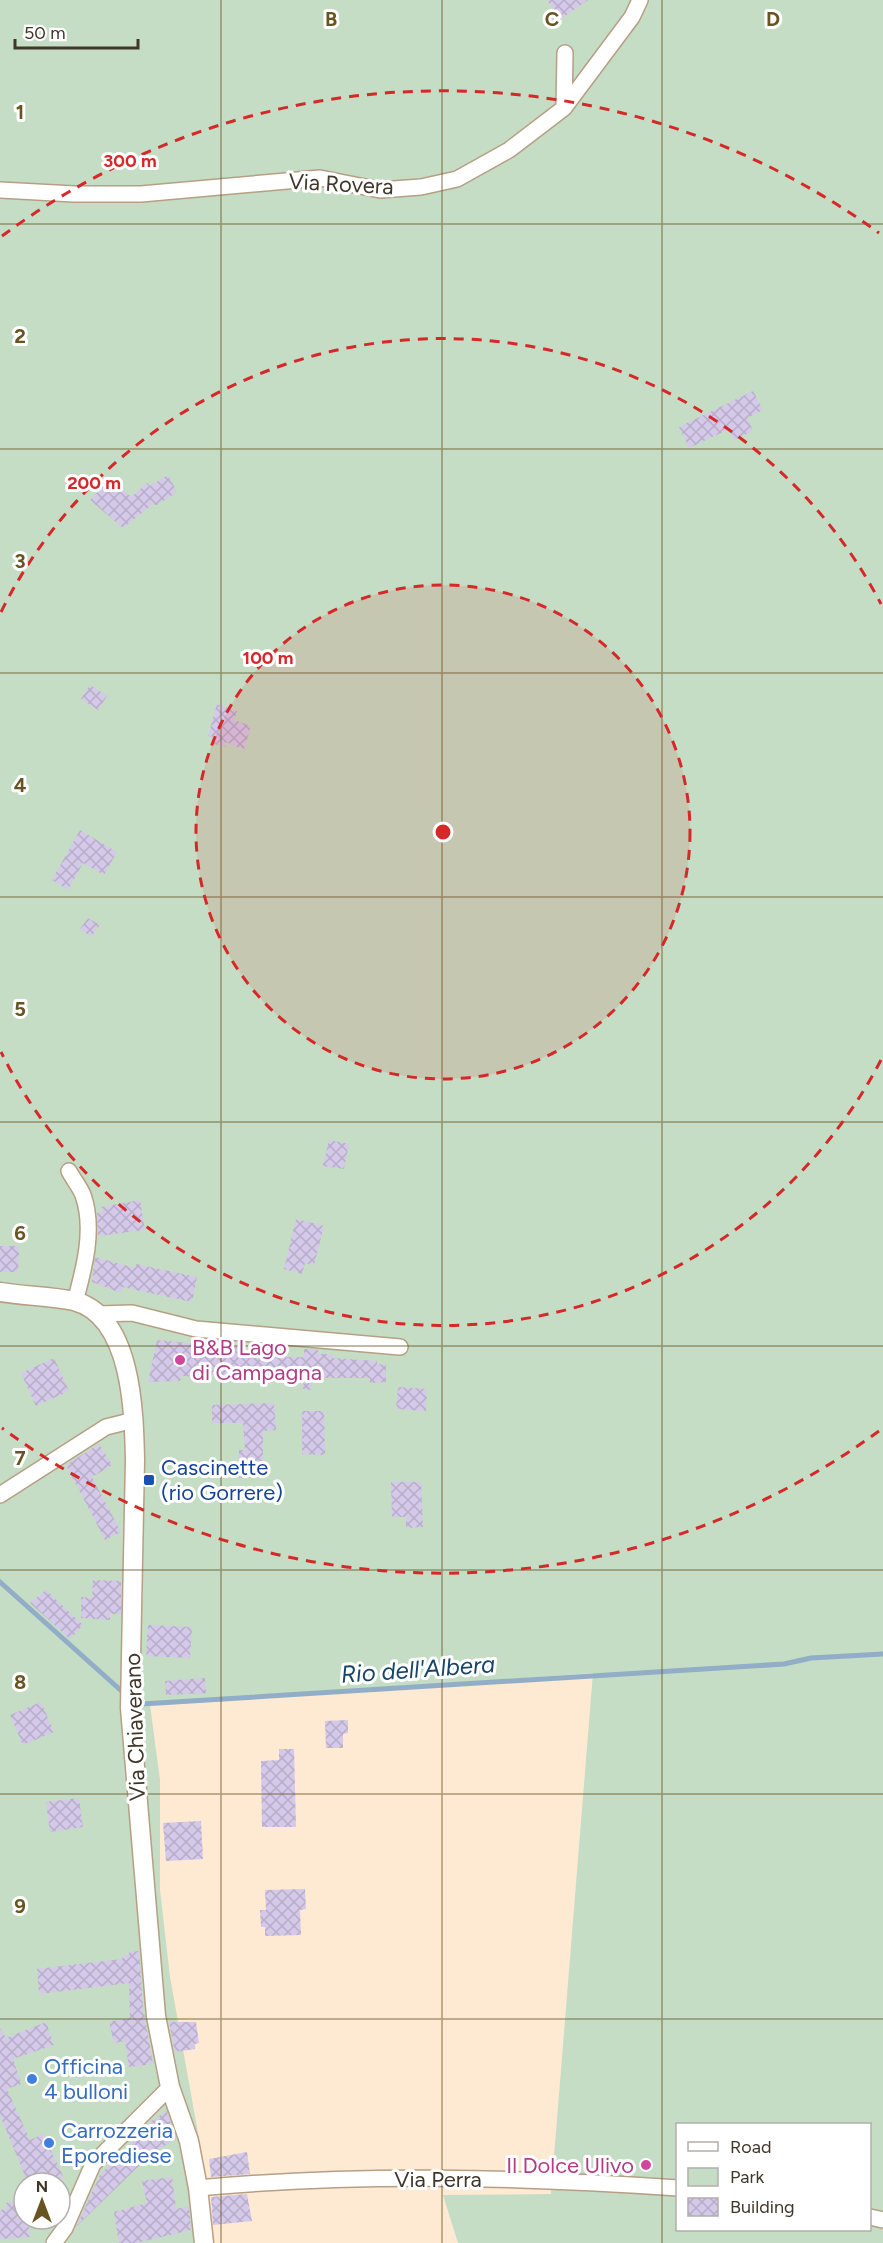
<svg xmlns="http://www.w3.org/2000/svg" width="883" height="2243" font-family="Figtree,sans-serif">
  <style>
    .park { fill: #c4ddc4; fill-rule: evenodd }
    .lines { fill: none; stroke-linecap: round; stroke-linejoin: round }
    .stream { stroke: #92adc7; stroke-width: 5 }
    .building { fill: url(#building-cross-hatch) }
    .minor-casing { stroke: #b79f84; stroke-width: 18 }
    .tertiary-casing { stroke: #b79f84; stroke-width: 21 }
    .minor { stroke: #fff; stroke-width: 15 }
    .tertiary { stroke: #fff; stroke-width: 18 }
    .grid { fill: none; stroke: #685322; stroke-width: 1.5; stroke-opacity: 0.55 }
    .ring { fill: none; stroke: #d62828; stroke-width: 3; stroke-dasharray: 10 8 }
    .hotel-dot { fill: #d1479c; stroke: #fff; stroke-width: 2 }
    .transit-dot { fill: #1a4fb4; stroke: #fff; stroke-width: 2 }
    .shop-dot { fill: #3f7fe0; stroke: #fff; stroke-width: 2 }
    .labels { text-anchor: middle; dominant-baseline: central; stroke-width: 6; stroke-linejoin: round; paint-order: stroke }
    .street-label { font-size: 22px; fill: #40362a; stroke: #fff }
    .hotel-label { font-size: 22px; fill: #b23c85; stroke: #fff; text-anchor: start }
    .transit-label { font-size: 22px; fill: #164399; stroke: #fff; text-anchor: start }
    .shop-label { font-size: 22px; fill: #366cbe; stroke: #fff; text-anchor: start }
    .water-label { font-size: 24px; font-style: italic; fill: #184467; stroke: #fff }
    .grid-label { font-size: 20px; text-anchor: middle; font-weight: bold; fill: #685322; stroke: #fff; stroke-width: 6; stroke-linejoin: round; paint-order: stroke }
    .centre { fill: #d62828; stroke: #fff; stroke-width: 3 }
    .ring-label { font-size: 18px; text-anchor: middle; font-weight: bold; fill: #d62828; stroke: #fff; stroke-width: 6; stroke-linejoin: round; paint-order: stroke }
  </style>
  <defs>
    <pattern id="building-cross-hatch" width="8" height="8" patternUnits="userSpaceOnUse" patternTransform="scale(1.5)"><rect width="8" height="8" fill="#d5c9ea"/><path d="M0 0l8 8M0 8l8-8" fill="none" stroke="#b8adc9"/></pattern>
  </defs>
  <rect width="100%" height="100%" fill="#fee9d2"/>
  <path class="park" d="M0 0H883V2243H458L443 2195 551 2194 593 1673 150 1705 160 1780V1890L170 1977 208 2189 212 2243H0ZM678 2124H870V2230H678ZM24 2183H60V2219H24Z"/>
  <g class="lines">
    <path class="stream" d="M0 1582 126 1695
      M134 1700 142 1704 784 1664 811 1658 883 1654"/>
  </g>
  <path class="building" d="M547 0H588L561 19Z
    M753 391 763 410 747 418 753 431 734 440 729 429 689 448 679 427Z
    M168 475 177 492 157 505 153 504 123 528 90 500 111 478 131 497 147 483 150 486Z
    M90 685 107 696 98 710 81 699Z
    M217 704 237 711 234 720 251 726 244 750 226 742 225 747 211 743 213 737 208 736Z
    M80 830 117 852 104 875 83 863 68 890 52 880Z
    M88 918 100 925 91 937 80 929Z
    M329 1140 349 1144 344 1169 323 1166Z
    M140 1200 145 1230 98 1236 97 1213 103 1212 101 1207Z
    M296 1219 324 1226 314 1265 305 1263 302 1274 284 1269Z
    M0 1246H19L18 1272H0Z
    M95 1257 135 1268 136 1264 197 1277 192 1302 122 1287 121 1293 92 1282Z
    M157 1340 208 1345 209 1341H223L222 1346H238L240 1357H304V1349L318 1350V1354H333L332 1358 377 1361V1364L386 1365V1382L370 1383V1378H313L311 1390 303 1389 304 1378 249 1379 208 1374V1377L181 1376 180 1381 148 1382Z
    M54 1358 69 1391 36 1406 21 1373Z
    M398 1387 427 1389 426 1411 396 1409Z
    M274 1403 276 1430 263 1431V1478H239V1450H245L243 1423H212V1405Z
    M302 1411H324L325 1455 302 1454Z
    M99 1444 112 1465 92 1477 121 1532 105 1540 66 1465Z
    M391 1482H421L423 1527 406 1528V1517H392Z
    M93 1580 121 1581V1614H110V1620L81 1618V1597L92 1598Z
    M46 1590 83 1625 70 1639 30 1603Z
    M148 1625 192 1627 190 1658 146 1656Z
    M205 1678 206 1693 166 1695 165 1681Z
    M41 1702 54 1732 23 1745 10 1715Z
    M348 1720V1733L343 1734V1748H326L325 1721Z
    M279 1749H294L296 1827H262L261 1761 279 1760Z
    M79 1798 83 1827 50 1832 46 1802Z
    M201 1821 203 1859 166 1861 163 1823Z
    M305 1889 306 1909 300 1910 301 1935 265 1936V1927H261L260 1910H266L265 1890Z
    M139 1951 143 2007 153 2064 129 2067 125 2041 114 2043 109 2022 130 2018 129 1983 39 1994 37 1969 122 1959 123 1956 129 1955V1952Z
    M46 2022 54 2045 13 2059 21 2084 7 2089 30 2140 43 2134 64 2178 54 2180 55 2183H28L0 2115V2028L6 2038Z
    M169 2022H196L199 2043 195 2044V2049L175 2052Z
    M167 2111 176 2139 151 2154 76 2227 100 2175 153 2120Z
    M247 2152 250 2174 211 2177 209 2159Z
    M172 2177 176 2209 189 2206 191 2230 136 2243H119L114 2212 147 2203 142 2181Z
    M247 2194 252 2221 213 2225 211 2197Z
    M24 2201V2219H28L30 2237 0 2239V2210L7 2209 6 2203Z"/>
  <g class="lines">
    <defs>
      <path id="minor" d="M564 108 565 53
        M0 190 74 194H141L320 178 380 190 421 187 457 179 509 150 564 108 632 17 640 0
        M69 1171C73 1179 80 1187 83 1195 95 1229 84 1269 75 1302
        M98 1314 132 1313 196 1329 400 1347
        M0 1495 106 1427 134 1420
        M198 2188C358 2173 518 2177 678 2188
        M870 2217 883 2220
        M54 2243 65 2228 93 2164 170 2087"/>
      <path id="tertiary" d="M0 1292C24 1296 51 1296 74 1301 132 1316 134 1412 135 1460L130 1708 156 2016 170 2087 189 2141 198 2188 204 2243"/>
    </defs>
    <use href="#minor" class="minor-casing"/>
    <use href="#tertiary" class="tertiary-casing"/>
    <use href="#minor" class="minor"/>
    <use href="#tertiary" class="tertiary"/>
  </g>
  <path class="grid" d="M221 0V2243M442 0V2243M662 0V2243M0 224H883M0 449H883M0 673H883M0 897H883M0 1122H883M0 1346H883M0 1570H883M0 1794H883M0 2019H883"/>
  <circle cx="443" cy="832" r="247" fill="#d62828" fill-opacity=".12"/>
  <g class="ring">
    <circle cx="443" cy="832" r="247"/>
    <path d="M881 1060A494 494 0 0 1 1 1052M1 612A494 494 0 0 1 881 604"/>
    <path d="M879 1431A741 741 0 0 1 2 1428M2 236A741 741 0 0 1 879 233"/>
  </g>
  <g class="hotel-dot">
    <circle cx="180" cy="1360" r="6"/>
    <circle cx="646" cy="2165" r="6"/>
  </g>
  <rect class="transit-dot" x="143" y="1474" width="12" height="12" rx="3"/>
  <g class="shop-dot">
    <circle cx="32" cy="2079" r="6"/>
    <circle cx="49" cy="2143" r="6"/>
  </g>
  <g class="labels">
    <g class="street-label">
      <text transform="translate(341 184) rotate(3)">Via Rovera</text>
      <text transform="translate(135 1727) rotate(-92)">Via Chiaverano</text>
      <text x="438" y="2179">Via Perra</text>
    </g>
    <g class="hotel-label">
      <text x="192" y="1347">B&amp;B Lago<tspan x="192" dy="25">di Campagna</tspan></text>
      <text x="634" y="2165" text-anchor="end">Il Dolce Ulivo</text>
    </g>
    <g class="transit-label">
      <text x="161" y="1467">Cascinette<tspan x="161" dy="25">(rio Gorrere)</tspan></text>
    </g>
    <g class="shop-label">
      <text x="44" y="2066">Officina<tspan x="44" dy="25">4 bulloni</tspan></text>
      <text x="61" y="2130">Carrozzeria<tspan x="61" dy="25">Eporediese</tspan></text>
    </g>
    <g class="water-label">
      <text transform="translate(418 1669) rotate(-4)">Rio dell'Albera</text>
    </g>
  </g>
  <g class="grid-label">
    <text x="331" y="26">B</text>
    <text x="552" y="26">C</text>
    <text x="773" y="26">D</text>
    <text x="20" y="119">1</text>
    <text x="20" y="343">2</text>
    <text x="20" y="568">3</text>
    <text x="20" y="792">4</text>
    <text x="20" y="1016">5</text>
    <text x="20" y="1240">6</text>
    <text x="20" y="1465">7</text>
    <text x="20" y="1689">8</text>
    <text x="20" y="1913">9</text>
  </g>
  <circle cx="443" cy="832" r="9" class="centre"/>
  <g class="ring-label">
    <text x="130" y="167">300 m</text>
    <text x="94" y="489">200 m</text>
    <text x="268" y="664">100 m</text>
  </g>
  <rect x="676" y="2123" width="195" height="108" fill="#ffffff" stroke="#b3afaa" stroke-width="1.5"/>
  <rect x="688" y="2142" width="30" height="9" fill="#ffffff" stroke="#b3afaa" stroke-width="1.5"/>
  <text x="730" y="2153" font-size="18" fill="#40362a">Road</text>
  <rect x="688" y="2168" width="30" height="18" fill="#c4ddc4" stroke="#b3afaa" stroke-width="1.5"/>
  <text x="730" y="2183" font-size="18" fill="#40362a">Park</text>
  <rect x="688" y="2198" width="30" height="18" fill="url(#building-cross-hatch)" stroke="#b3afaa" stroke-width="1.5"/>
  <text x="730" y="2213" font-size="18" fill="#40362a">Building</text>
  <g transform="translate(42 2201)"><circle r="28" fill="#ffffff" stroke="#b3afaa" stroke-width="1.5"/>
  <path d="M0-4.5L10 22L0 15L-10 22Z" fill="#685322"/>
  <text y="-9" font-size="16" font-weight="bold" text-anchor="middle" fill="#40362a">N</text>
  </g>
  <path d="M15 39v9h123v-9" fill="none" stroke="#40362a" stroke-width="3"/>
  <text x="24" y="39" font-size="18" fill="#40362a" stroke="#ffffff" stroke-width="4.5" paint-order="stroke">50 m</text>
</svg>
